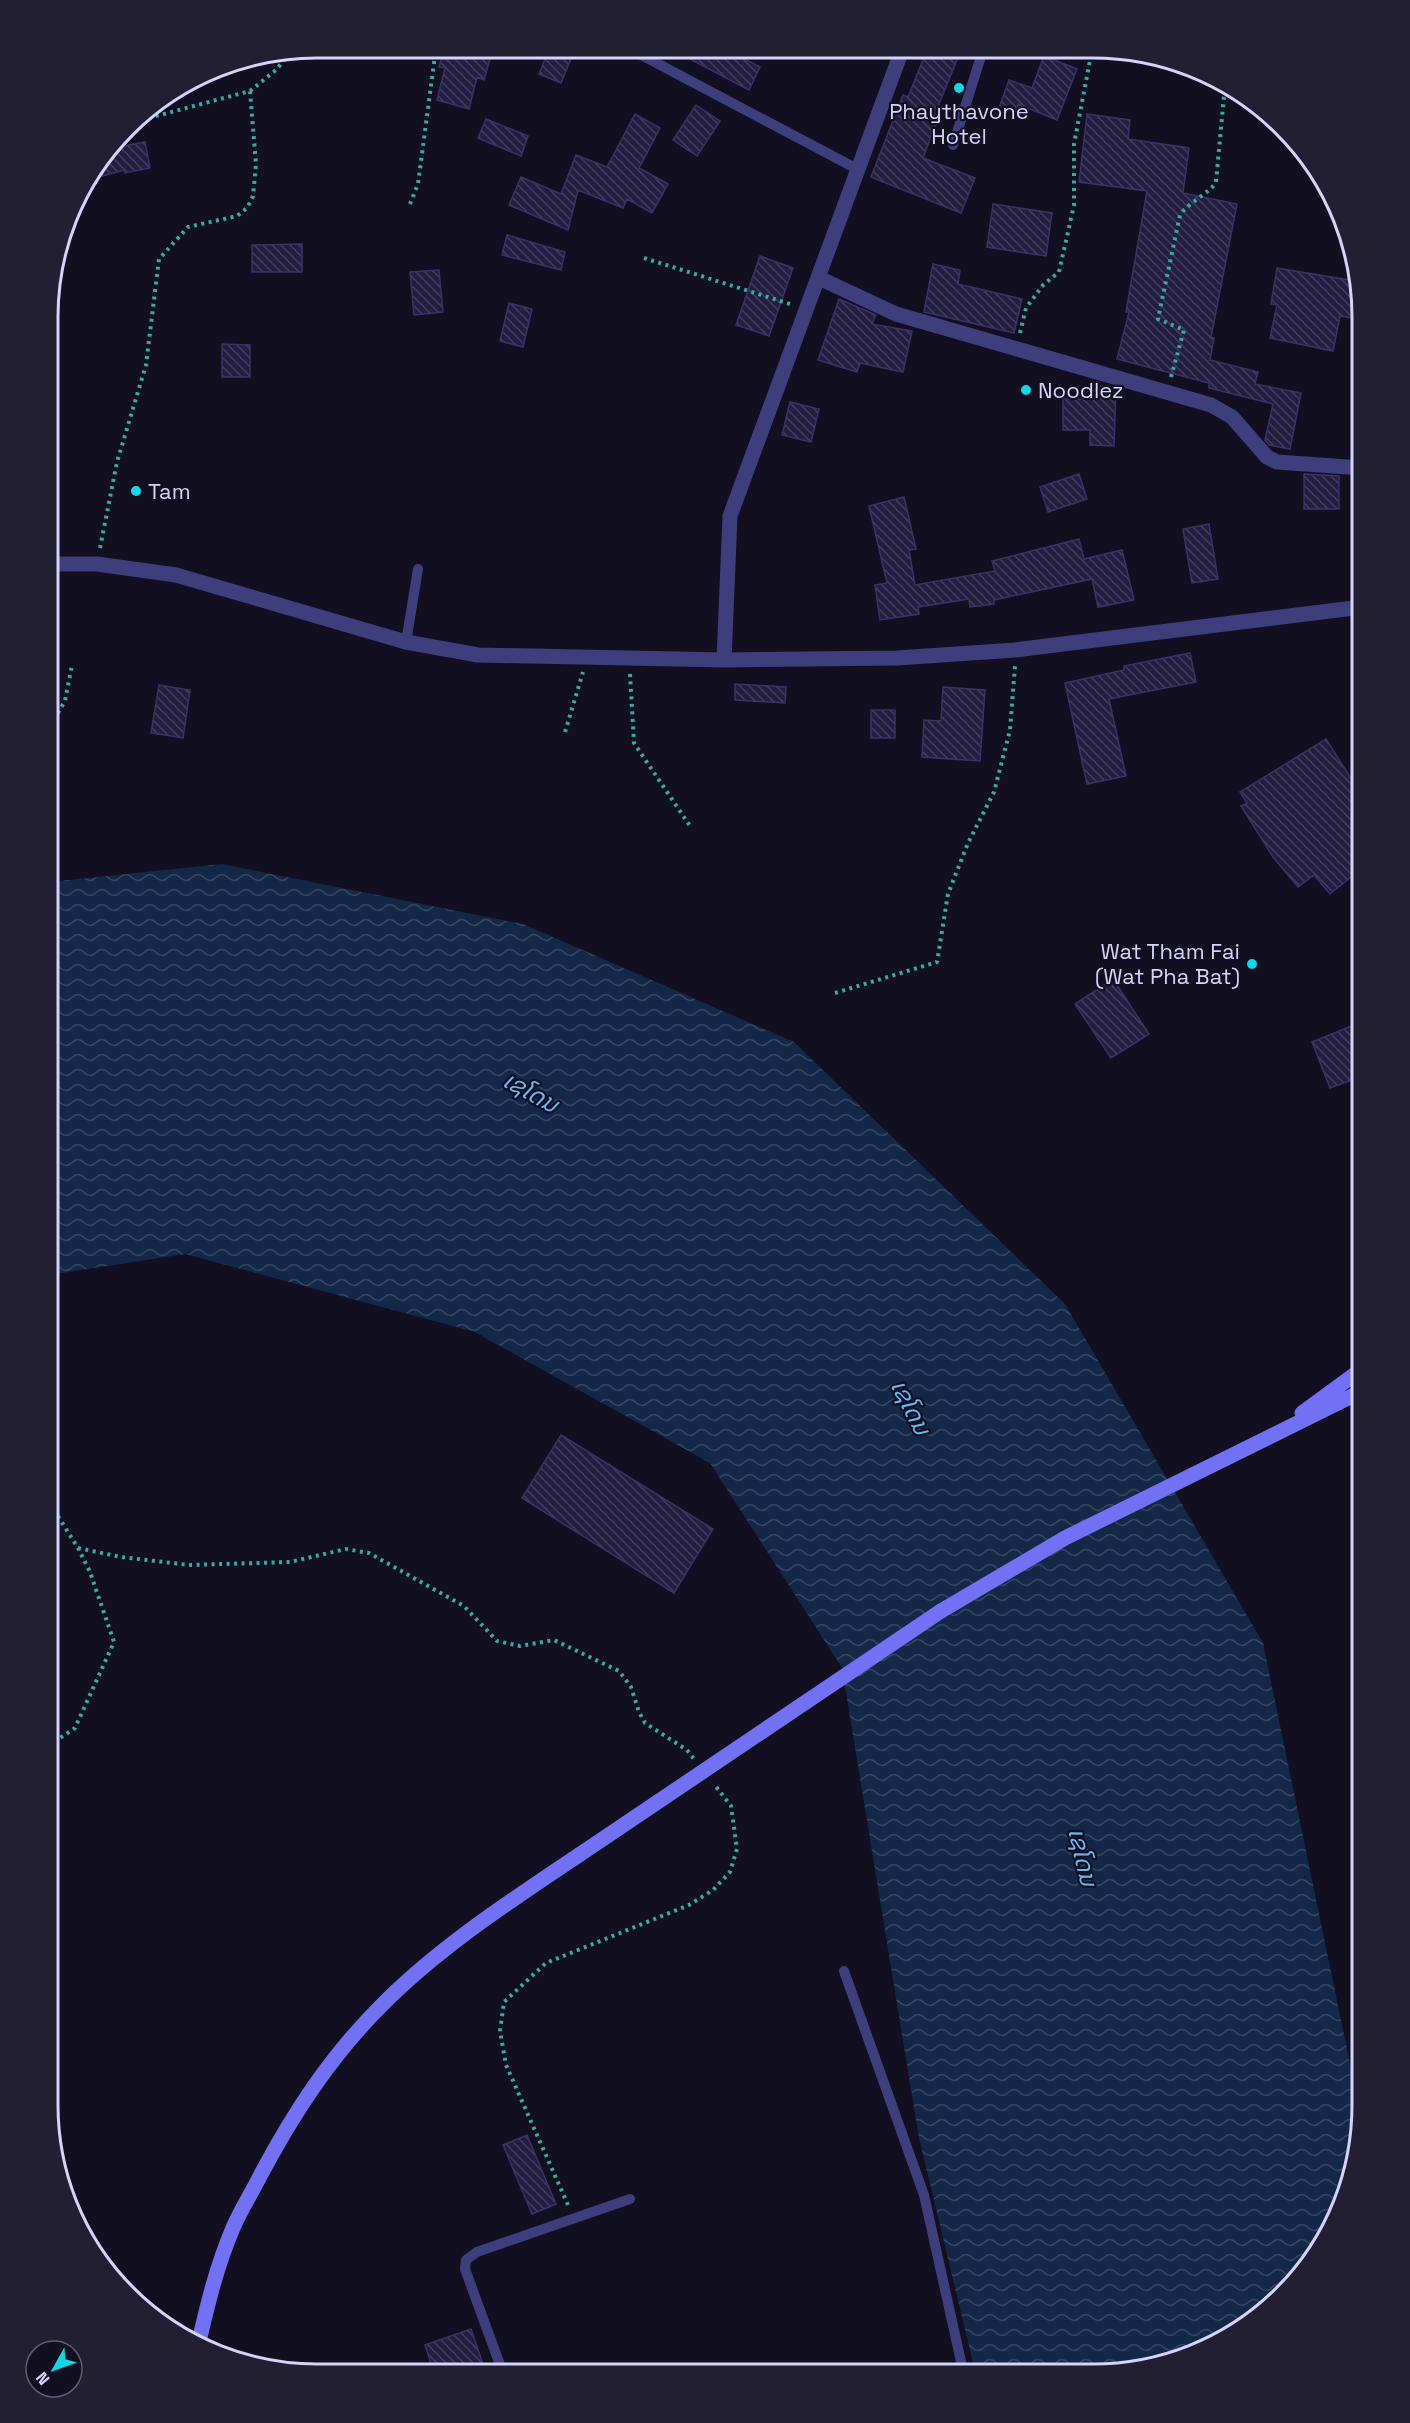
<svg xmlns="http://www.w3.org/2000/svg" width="1410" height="2423" font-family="'Space Grotesk','Noto Sans Lao',sans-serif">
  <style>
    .water { fill: url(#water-waves) }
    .building { fill: url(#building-back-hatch); stroke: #3b316a; stroke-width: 1.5 }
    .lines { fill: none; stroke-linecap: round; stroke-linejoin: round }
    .path { stroke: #38aaa0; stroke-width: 4; stroke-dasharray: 3 4.5; stroke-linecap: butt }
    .lane { stroke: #3f3e7c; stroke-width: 10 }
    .street { stroke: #3f3e7c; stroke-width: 15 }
    .secondary { stroke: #7271f4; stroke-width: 15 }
    .secondary-bridge { stroke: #7271f4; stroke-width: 15 }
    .poi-dot { fill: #13d7e7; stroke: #120f21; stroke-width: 2 }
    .labels { text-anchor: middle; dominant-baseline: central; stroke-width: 4.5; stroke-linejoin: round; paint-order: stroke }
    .poi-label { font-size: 22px; fill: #d6d3fb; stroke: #120f21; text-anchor: start }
    .water-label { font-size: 24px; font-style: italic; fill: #69b6f3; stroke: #120f21 }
    .rim { fill: none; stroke: #d6d3fb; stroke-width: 3 }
  </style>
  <defs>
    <pattern id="water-waves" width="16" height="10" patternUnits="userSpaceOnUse" patternTransform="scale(1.5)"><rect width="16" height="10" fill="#132847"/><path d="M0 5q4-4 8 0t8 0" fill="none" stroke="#354662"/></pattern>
    <pattern id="building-back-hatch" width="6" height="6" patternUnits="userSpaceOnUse" patternTransform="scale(1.5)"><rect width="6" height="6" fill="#231d40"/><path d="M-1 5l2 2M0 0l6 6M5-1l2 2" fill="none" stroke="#423d5c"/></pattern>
  </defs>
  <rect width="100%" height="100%" fill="#120f21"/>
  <path class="water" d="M222 864 523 924 794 1042 1065 1304 1263 1643 1361 2117 1348 2193 1307 2269 1256 2320 1196 2355 1093 2375H976L919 2138 842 1668 710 1463 475 1332 185 1254 49 1275 50 882Z"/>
  <path class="building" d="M444 48H481L492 52 484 80 477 77 469 109 437 100 445 68 439 67Z
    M549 49H575L561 83 539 74Z
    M671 49H726L760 67 749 90Z
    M927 50H961L937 109 941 110 923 158 975 178 961 213 871 177 903 95 908 97Z
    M1044 56 1077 69 1057 120 1018 104 1015 113 999 108 1009 80 1032 88Z
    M696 105 720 121 697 156 673 140Z
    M635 114 660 128 639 168 668 184 652 213 627 199 623 208 578 190 568 230 509 205 521 177 561 194 576 155 607 167Z
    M1087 114 1130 120 1128 139 1189 148 1183 193 1237 204 1211 337 1214 338 1210 360 1258 372 1255 384 1301 393 1290 449 1269 445 1265 440 1273 404 1209 388V383L1117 359 1129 312H1126L1147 191 1079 182Z
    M486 119 528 136 521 156 478 138Z
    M145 142 150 168 125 173 124 170 89 180 114 148Z
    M993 204 1052 213 1046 256 987 247Z
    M507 235 565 252 561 270 502 255Z
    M302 244V272H252V245Z
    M760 256 793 268 769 336 736 325Z
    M933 264 960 270 958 284 1022 299 1014 333 924 312Z
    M1277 268 1355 281 1362 319 1340 316 1333 351 1270 338 1277 305 1271 304Z
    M439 270 443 312 414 315 410 272Z
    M839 299 876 315 872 324 912 331 903 372 860 363 857 372 818 360Z
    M509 303 532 309 523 347 500 341Z
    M222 344 250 345V377H222Z
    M1091 385 1116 388 1114 446 1090 445V430H1063V399H1091Z
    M790 402 819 409 811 442 782 435Z
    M1079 474 1087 499 1048 512 1040 487Z
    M1304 474 1339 476V509H1304Z
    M904 497 916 549 909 550 915 585 995 571 992 561 1079 539 1084 559 1122 550 1134 600 1098 607 1092 579 994 600V604L970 607 969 599 918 607 919 614 880 620 875 585 887 583 869 506Z
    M1209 524 1218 579 1192 583 1183 529Z
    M1190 653 1196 682 1109 699 1126 776 1087 784 1065 683 1124 670V666Z
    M735 684 786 687 785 703 735 700Z
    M159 685 190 690 183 738 151 733Z
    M943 687 985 690 980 761 922 757 924 720 941 721Z
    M871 710H895V738H871Z
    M1326 739 1362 796V868L1330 894 1314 875 1298 887 1273 857 1241 806 1247 803 1240 792Z
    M1113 979 1149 1034 1111 1058 1075 1004Z
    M1354 1025 1362 1045V1076L1330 1088 1312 1042Z
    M561 1435 713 1529 674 1593 522 1498Z
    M527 2135 556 2204 532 2214 503 2145Z
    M471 2329 486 2373H434L425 2345Z"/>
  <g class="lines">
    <path class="path" d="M134 122 250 91 276 70 289 54
      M410 204 418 184 436 48
      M644 258 790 304
      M1020 333 1026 308 1043 285 1059 272 1074 205V144L1092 50
      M1171 377 1184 330 1158 319 1180 215C1189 202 1211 192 1216 182L1225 85
      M100 548 117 462 146 365 159 259 188 227 237 216 247 208 253 196 256 164 250 91
      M630 674 634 743 690 826
      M50 726 65 701 72 665
      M565 732 583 672
      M835 993 937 962 948 894 968 843 994 792 1010 730 1015 666
      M78 1548 121 1557 189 1565 290 1562 346 1549 369 1553 464 1606 497 1641 520 1646 554 1640 619 1671 631 1687 639 1712 645 1723 687 1750 694 1759
      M48 1746 75 1728 114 1642 90 1572 78 1548 49 1502
      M568 2205 506 2065 500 2031 504 2002 546 1963 689 1905 713 1890 730 1872 737 1849 731 1806 714 1784"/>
    <path class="lane" d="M630 49 859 170
      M953 145 983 50
      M406 642 418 569
      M844 1971 924 2195 964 2375
      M503 2373 465 2269 466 2260 477 2252 630 2199"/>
    <path class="street" d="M819 278 896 314 1211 405 1232 417 1267 457 1277 462 1362 468
      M50 564H97L176 575 406 642 478 655 724 660 897 658 1015 650 1362 607
      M724 660 730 516 902 50"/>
    <path class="secondary" d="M1302 1413 1362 1369
      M941 1611 1065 1538 1362 1391
      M198 2346C207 2306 217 2265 233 2228 240 2211 250 2196 258 2180 292 2115 331 2055 384 2003 441 1946 512 1900 579 1855"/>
    <path class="secondary-bridge" d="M579 1855 941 1611"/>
  </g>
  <g class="poi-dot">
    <circle cx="959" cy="88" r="6"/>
    <circle cx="1026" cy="390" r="6"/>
    <circle cx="136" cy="491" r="6"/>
    <circle cx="1252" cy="964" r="6"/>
  </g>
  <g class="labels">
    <g class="poi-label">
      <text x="959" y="111" text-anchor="middle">Phaythavone<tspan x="959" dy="25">Hotel</tspan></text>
      <text x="1038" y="390">Noodlez</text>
      <text x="148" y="491">Tam</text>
      <text x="1240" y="951" text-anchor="end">Wat Tham Fai<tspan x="1240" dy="25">(Wat Pha Bat)</tspan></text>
    </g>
    <g class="water-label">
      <text transform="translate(531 1092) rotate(29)">ເຊໂດນ</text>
      <text transform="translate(911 1407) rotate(63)">ເຊໂດນ</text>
      <text transform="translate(1083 1857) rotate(77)">ເຊໂດນ</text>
    </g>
  </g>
  <path d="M0 0H1410V2423H0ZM317 58H1093A259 259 0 0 1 1352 317V2105A259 259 0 0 1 1093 2364H317A259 259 0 0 1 58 2105V317A259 259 0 0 1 317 58Z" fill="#221f32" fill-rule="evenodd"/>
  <path class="rim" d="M317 58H1093A259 259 0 0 1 1352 317V2105A259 259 0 0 1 1093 2364H317A259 259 0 0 1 58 2105V317A259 259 0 0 1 317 58Z"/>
  <g transform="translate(54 2369) rotate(230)"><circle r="28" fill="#120f21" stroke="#605d78" stroke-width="1.5"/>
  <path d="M0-4.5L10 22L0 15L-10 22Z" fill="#13d7e7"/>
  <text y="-9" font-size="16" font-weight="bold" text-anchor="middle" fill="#d6d3fb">N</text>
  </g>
</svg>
